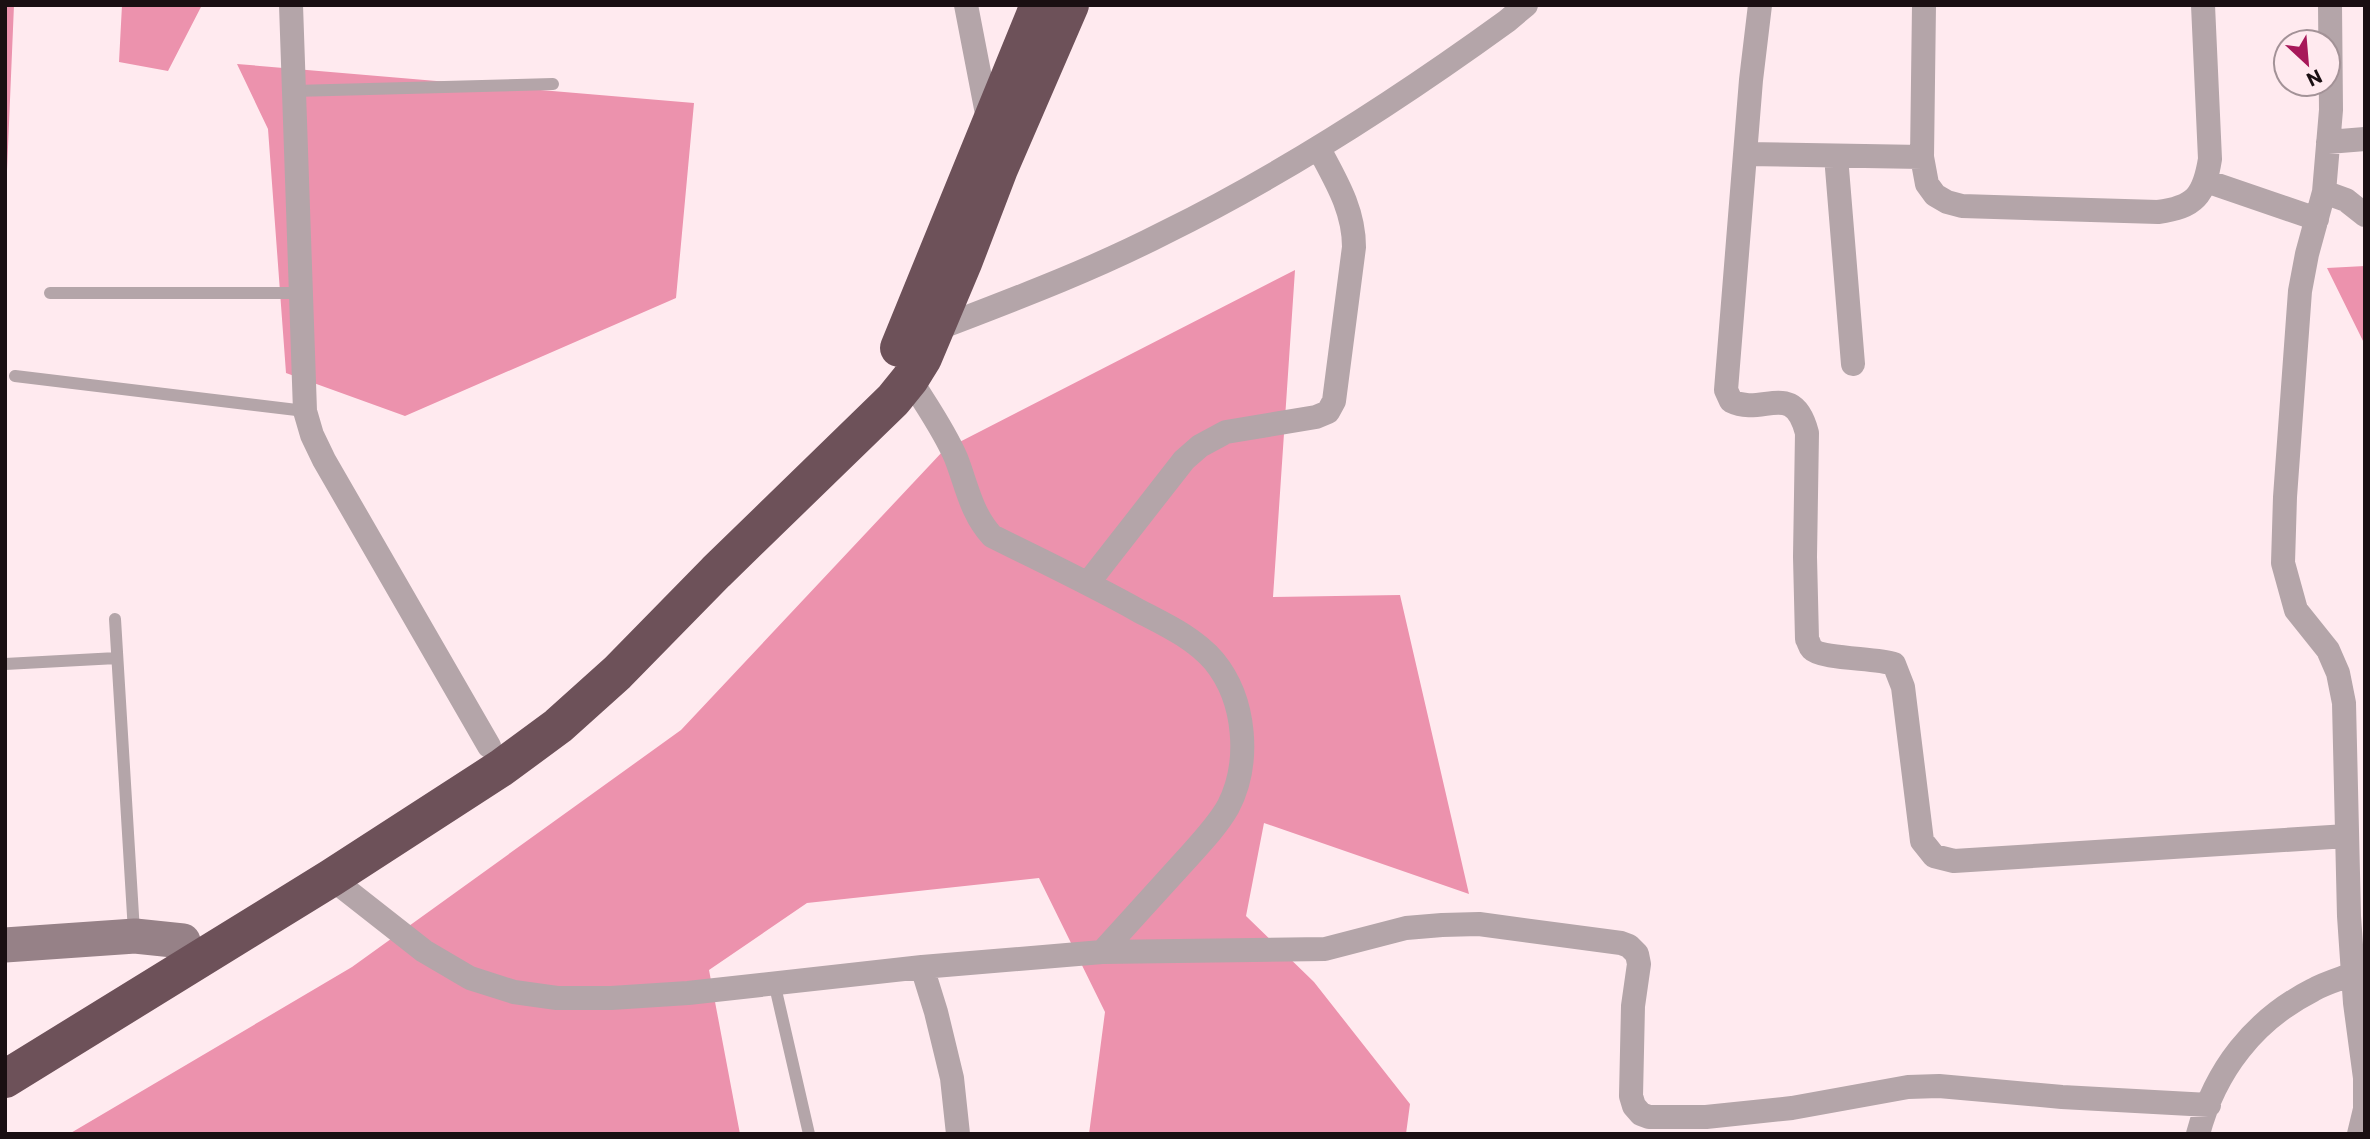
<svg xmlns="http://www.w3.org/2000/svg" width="2370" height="1139" font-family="Commissioner,sans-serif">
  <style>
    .forest { fill: #ec92ad }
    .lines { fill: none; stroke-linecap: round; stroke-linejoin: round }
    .lane { stroke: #b4a5a9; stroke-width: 12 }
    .street { stroke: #b4a5a9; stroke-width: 24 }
    .secondary { stroke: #968187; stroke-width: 35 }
    .highway { stroke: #6d5159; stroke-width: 38 }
  </style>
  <rect width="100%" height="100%" fill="#ffeaef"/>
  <path class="forest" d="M5 5H14L5 218Z
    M122 5H202L168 71 119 62Z
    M237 64 694 103 676 298 405 416 286 373 268 129Z
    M2365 266V345L2327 268Z
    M1295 270 1273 597 1400 595 1469 894 1264 823 1246 916 1314 982 1410 1104 1406 1134H1089L1105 1012 1039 878 807 903 709 970 740 1134H69L352 967 681 730 944 450Z"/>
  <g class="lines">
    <path class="lane" d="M294 91 553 84
      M50 293H300
      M15 376 305 411
      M115 619 134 932
      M5 664 117 658
      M774 982 809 1134"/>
    <path class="street" d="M291 5 305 411 312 435 324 460 489 746
      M966 5 989 124
      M1760 5 1751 80 1726 390 1731 401C1763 417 1793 379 1807 433L1805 557 1807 639C1809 642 1809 646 1812 649 1821 659 1877 658 1894 664L1903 687 1922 841 1934 856 1954 861 2347 836
      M1924 5 1922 157 1927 184 1935 195 1947 202 1962 206 2158 212C2195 207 2204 196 2210 159L2203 5
      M2330 5 2331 110 2324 192 2307 254 2300 291 2285 497 2283 563 2296 610 2328 650 2338 673 2344 703 2349 916 2355 1003 2365 1078V1109L2359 1134
      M2328 142 2365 139
      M1745 154 1922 157
      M1836 156 1853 364
      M2206 181 2317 219
      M2324 192 2346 200 2365 215
      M934 330C1012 300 1090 271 1164 233 1286 173 1398 100 1507 21L1526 5
      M910 379C926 405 944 430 956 458 967 486 971 513 992 536 1042 561 1091 584 1139 611 1166 625 1194 638 1214 661 1246 700 1251 763 1228 807 1216 828 1197 847 1181 865 1155 894 1128 923 1102 952
      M1088 583 1184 460 1200 446 1226 432 1316 417 1328 412 1334 401 1354 247C1354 210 1336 181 1319 149
      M331 878 424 951 470 978 514 992 557 998H611L688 993 922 967 1102 952 1325 949 1406 928 1442 925 1479 924 1621 943 1629 946 1637 954 1639 964 1633 1006 1631 1096 1634 1106 1641 1114 1649 1117H1706L1792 1108 1908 1087 1939 1086 2062 1097 2209 1105
      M922 967 936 1012 952 1078 958 1134
      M2198 1134C2215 1070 2254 1020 2313 990 2325 983 2340 979 2353 974"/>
    <path class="secondary" d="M5 945 135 936 183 941"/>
    <path class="highway" d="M899 348 1039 5
      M5 1079 331 878 501 768 558 726 617 673 716 572 893 400 910 379 923 358 963 263 999 169 1070 5"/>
  </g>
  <rect width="2370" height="1139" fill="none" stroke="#1a0f12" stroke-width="14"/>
  <g transform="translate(2307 63) rotate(154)"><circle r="33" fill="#ffeaef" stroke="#a39297" stroke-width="2"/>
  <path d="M0-5L12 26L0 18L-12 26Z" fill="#a71859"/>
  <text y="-10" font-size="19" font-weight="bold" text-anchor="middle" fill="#1a0f12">N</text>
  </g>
</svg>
